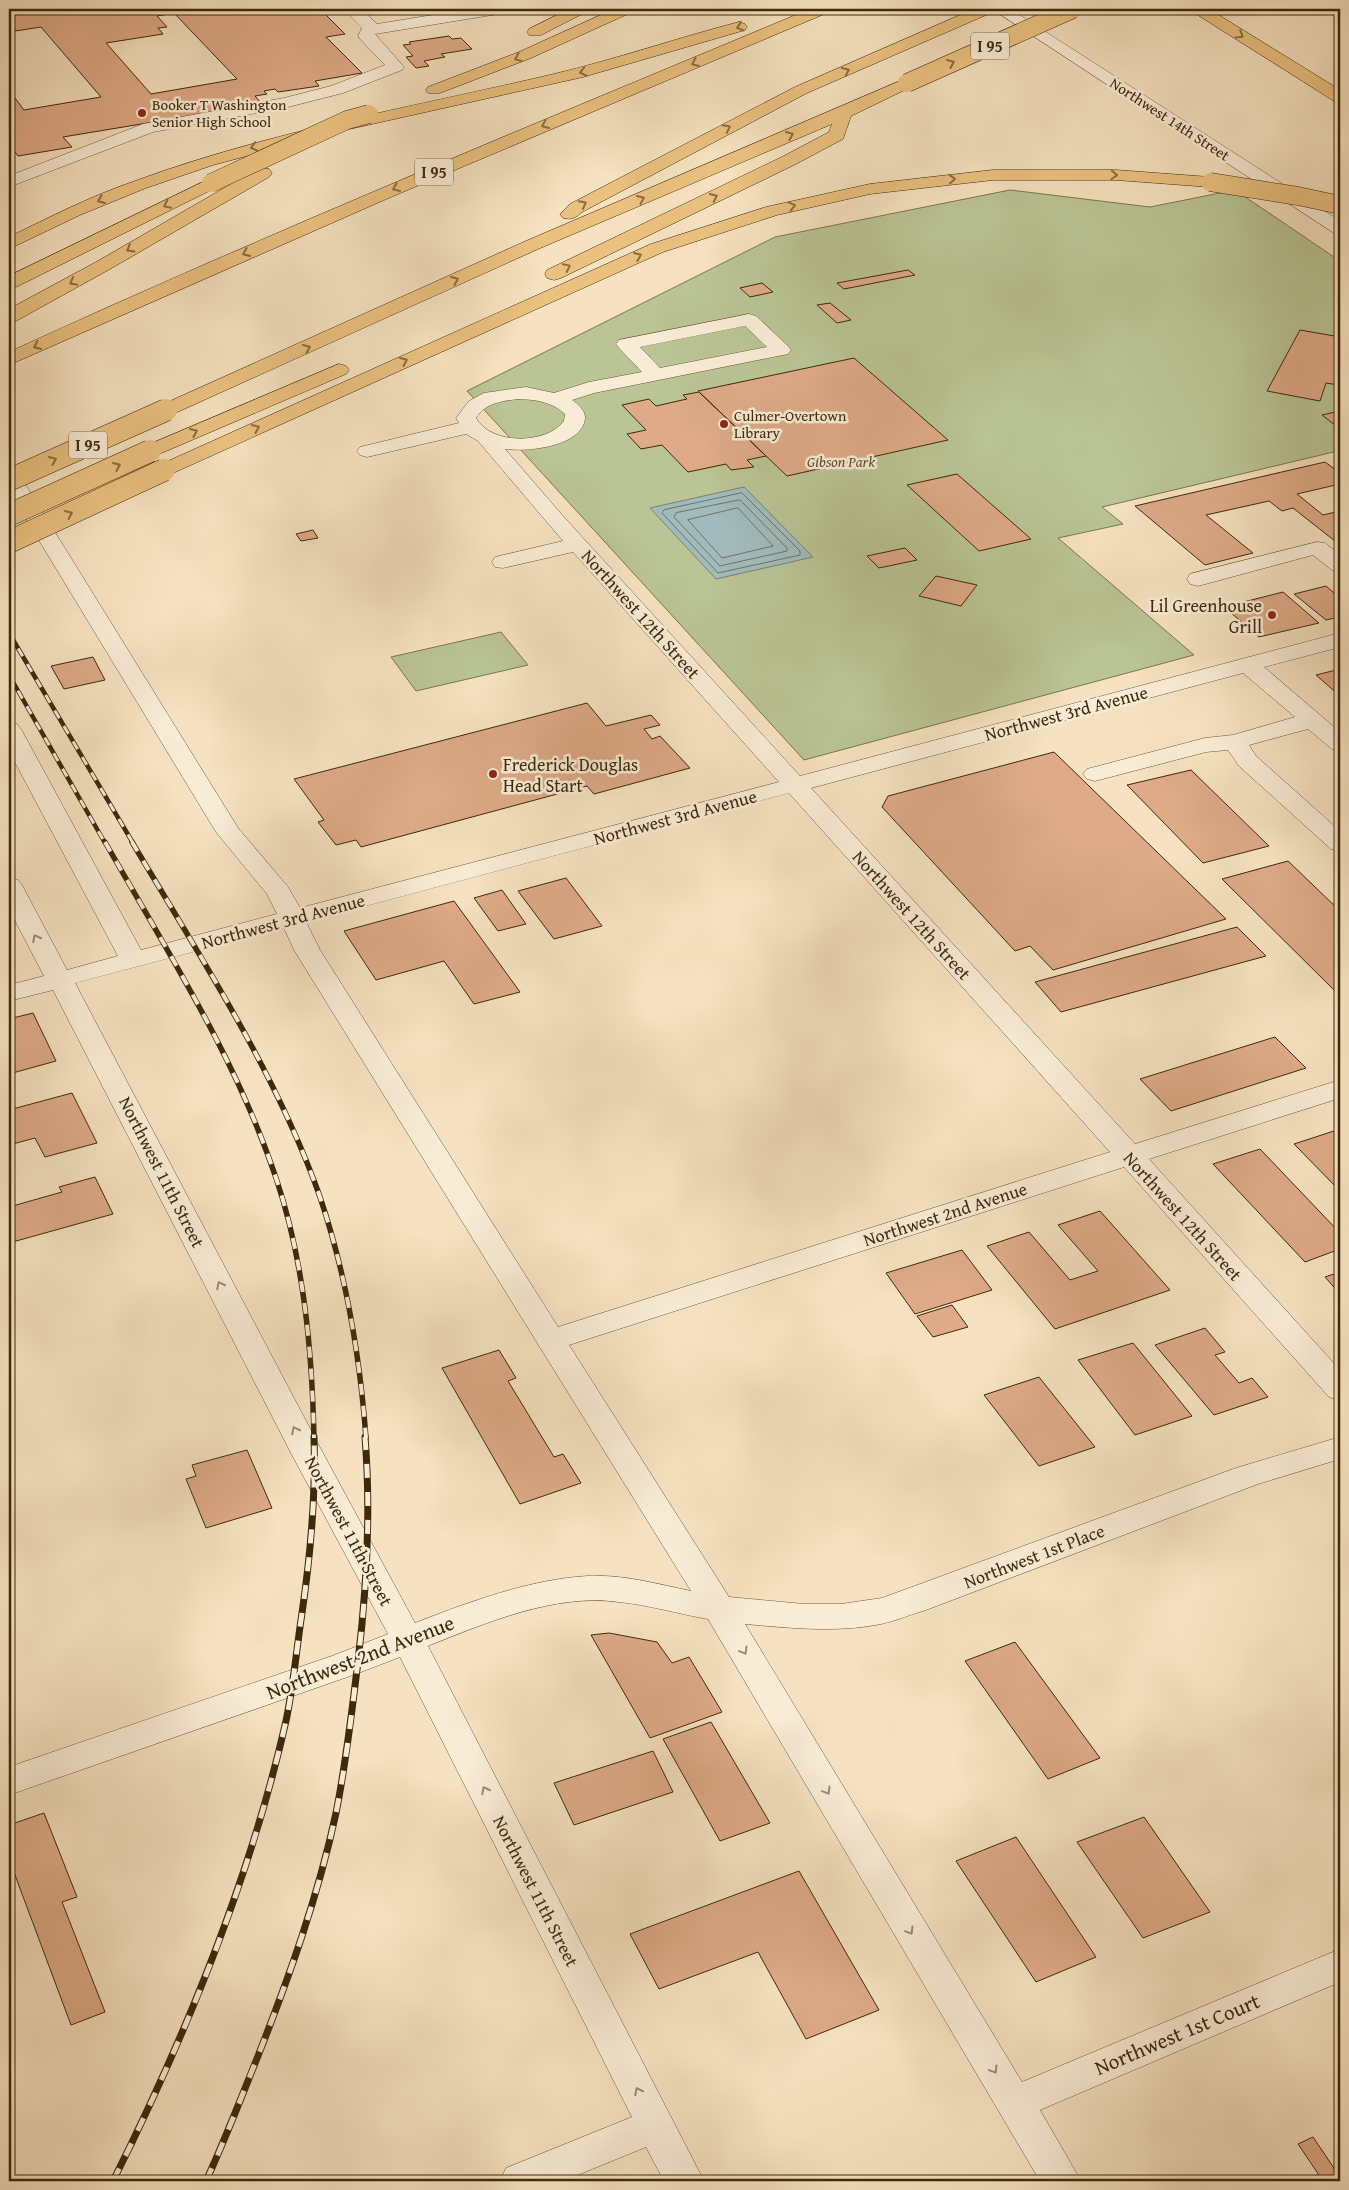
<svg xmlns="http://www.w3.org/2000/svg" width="1349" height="2190" font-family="'Gentium Book Plus',serif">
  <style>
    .green { fill: #bac494; stroke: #7c764e }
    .water { fill: #a1bbbd; stroke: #798175 }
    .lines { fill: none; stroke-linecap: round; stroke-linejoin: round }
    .shore { stroke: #707263; stroke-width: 1 }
    .building { fill: #deaa87; stroke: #3e2909; fill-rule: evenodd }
    .minor-casing { stroke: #6c5737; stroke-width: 1 }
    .highway-casing { stroke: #3e2909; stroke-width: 1 }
    .minor { fill: #f9ecd6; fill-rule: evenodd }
    .highway { fill: #ebc180; fill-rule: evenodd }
    .rail-far2-casing { stroke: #3e2909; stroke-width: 4.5 }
    .rail-far1-casing { stroke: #3e2909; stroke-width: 5.5 }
    .rail-casing { stroke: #3e2909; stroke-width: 7 }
    .rail-far2 { stroke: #f9ecd6; stroke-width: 3; stroke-dasharray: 9; stroke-linecap: butt }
    .rail-far1 { stroke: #f9ecd6; stroke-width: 4; stroke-dasharray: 11; stroke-linecap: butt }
    .rail { stroke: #f9ecd6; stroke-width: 5; stroke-dasharray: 14; stroke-linecap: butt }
    .highway-bridge-far1-casing { stroke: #3e2909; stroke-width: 19; stroke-linecap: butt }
    .highway-bridge-casing { stroke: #3e2909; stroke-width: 23; stroke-linecap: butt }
    .highway-bridge-far1 { stroke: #ebc180; stroke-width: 18 }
    .highway-bridge { stroke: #ebc180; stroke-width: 22 }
    .oneway { stroke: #8c6d3f }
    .oneway2 { stroke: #9c8a70 }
    .poi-dot { fill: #8f2418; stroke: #f9ecd6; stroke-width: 2 }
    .labels { text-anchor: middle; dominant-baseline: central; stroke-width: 5; stroke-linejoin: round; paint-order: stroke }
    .far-poi-label { font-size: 15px; fill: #3e2909; stroke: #f9ecd6; text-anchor: start }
    .far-street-label { font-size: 15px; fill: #3e2909; stroke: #f9ecd6 }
    .far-park-label { font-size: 15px; font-style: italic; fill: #5d502c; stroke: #f9ecd6 }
    .shield { fill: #f9ecd6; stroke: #766446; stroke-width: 1 }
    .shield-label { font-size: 16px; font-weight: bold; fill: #3e2909 }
    .poi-label { font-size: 18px; fill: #3e2909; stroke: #f9ecd6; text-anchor: end }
    .street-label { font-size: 18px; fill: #3e2909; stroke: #f9ecd6 }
    .near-street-label { font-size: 21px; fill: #3e2909; stroke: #f9ecd6 }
  </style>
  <rect width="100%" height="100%" fill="#f6e2c0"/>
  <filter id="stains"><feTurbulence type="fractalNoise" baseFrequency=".004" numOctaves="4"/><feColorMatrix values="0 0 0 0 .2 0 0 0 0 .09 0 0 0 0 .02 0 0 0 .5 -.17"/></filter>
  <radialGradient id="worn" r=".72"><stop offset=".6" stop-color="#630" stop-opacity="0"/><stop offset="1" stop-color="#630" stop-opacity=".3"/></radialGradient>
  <path class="green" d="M1010 190 1150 207 1235 190 1340 261V453L1338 451 1102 507 1123 524 1058 538 1194 655 804 760 467 391 775 237Z
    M501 632 528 665 416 691 391 657Z"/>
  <path class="water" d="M744 487 813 557 716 579 650 508Z"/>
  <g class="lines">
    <path class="shore" d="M742 493 800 551V555L718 573 662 513 664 510Z
      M740 500 787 548V551L720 566 674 517 676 513Z
      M738 508 773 546 722 558 688 520Z"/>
  </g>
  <path class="building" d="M24 9H320L345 34 326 37 362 73 315 81 319 86 278 92 275 89 264 91 267 94 255 96 262 104 63 137 72 147 18 156 13 149 9 150V90L24 110 101 97 41 27 9 32V11ZM174 13 237 79 151 94 106 43 163 34 158 28 167 27 157 16Z
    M449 36 452 39 461 38 472 49 441 54 445 57 424 61 429 66 416 68 406 57 413 56 403 45 411 44 409 42Z
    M908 270 915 275 844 289 837 283Z
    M762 283 773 292 750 297 740 288Z
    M830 303 851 320 837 323 817 305Z
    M1300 330 1340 337V382L1338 385 1326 383 1320 401 1267 391Z
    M854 358 948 440 787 476 698 391Z
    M699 392 766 456 747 460 754 467 731 470 726 464 688 472 662 445 641 449 627 434 646 430 622 405 649 399 656 406 687 399 683 395Z
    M1340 411V429L1322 415Z
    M1325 462 1340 473V484L1297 494 1323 515 1340 511V545L1293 508 1282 511 1269 501 1206 515 1253 553 1205 565 1135 506Z
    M957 474 982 496 1031 539 979 551 907 485Z
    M313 530 318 538 301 541 296 534Z
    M905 548 917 560 879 568 867 556Z
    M936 576 977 585 961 606 919 596Z
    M1326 586 1340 598V617L1326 620 1294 594Z
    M1283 592 1319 623 1259 637 1224 607Z
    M93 657 105 680 64 689 51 666Z
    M1340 669V696L1316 675Z
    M587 703 606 726 651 715 660 725 644 729 652 739 660 736 690 768 594 794 587 786 361 847 356 840 336 845 318 822 324 820 294 779Z
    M1054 752 1226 919 1053 970 1030 946 1015 951 882 807 888 796Z
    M1191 770 1269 846 1203 863 1127 785Z
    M1288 861 1340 911V990L1336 992 1222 879Z
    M566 878 602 926 554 939 518 891Z
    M502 890 526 924 498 931 474 898Z
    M454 901 520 992 474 1004 444 961 376 980 344 931Z
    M1237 927 1266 956 1061 1012 1035 982Z
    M33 1013 56 1061 9 1074V1019Z
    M1275 1037 1306 1068 1171 1111 1140 1079Z
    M72 1093 97 1143 45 1157 35 1138 9 1145V1110Z
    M1340 1129V1191L1294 1144Z
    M1260 1149 1340 1233V1249L1305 1262 1213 1164Z
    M95 1177 113 1214 9 1243V1207L62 1192 59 1187Z
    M1100 1211 1170 1290 1055 1329 987 1246 1029 1232 1070 1280 1098 1271 1058 1225Z
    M962 1250 992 1290 915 1314 886 1273Z
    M1340 1272V1294L1325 1277Z
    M952 1305 968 1327 933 1337 917 1316Z
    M1205 1328 1225 1352 1215 1355 1239 1383 1252 1378 1268 1397 1214 1415 1155 1345Z
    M1133 1343 1192 1416 1135 1435 1078 1360Z
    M499 1350 516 1378 508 1381 554 1457 563 1454 581 1483 520 1504 442 1368Z
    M1039 1377 1095 1447 1039 1466 984 1395Z
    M247 1450 272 1508 206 1528 186 1479 196 1476 192 1465Z
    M609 1633 657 1642 672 1663 689 1657 722 1712 650 1738 591 1635Z
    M1015 1642 1100 1758 1048 1779 965 1661Z
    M711 1722 770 1823 720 1841 663 1739Z
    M653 1751 673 1792 574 1825 554 1783Z
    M44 1813 77 1897 62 1902 105 2012 71 2025 9 1859V1825Z
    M1144 1817 1210 1912 1143 1938 1077 1842Z
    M1016 1837 1096 1957 1036 1982 956 1861Z
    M799 1871 879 2010 806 2039 758 1952 659 1989 630 1934Z
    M1313 2137 1340 2177V2181H1323L1298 2144Z"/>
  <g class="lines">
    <defs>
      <path id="minor" d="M344 9H361L377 24 470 9H506L504 12 498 14 375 34 404 67 402 70 343 93 284 108 153 132 9 187V176L143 124 284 98 331 86 385 65 360 39 358 36 362 28Z
        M992 9H1010L1340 221V234L1334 233Z
        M749 314 756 316 788 346 791 350 788 354 594 393 572 400C578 404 586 411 585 419 581 447 527 452 505 449L563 516 800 776 1340 633V647L1264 667 1340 732V751L1332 749 1308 729 1249 745 1256 756 1340 831V851L1331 849 1239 766 1228 750 1206 752 1095 781 1087 779 1083 774 1087 769 1205 738 1233 735 1295 717 1243 673 811 788 1135 1144 1340 1080V1098L1149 1159 1340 1370V1400L1329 1397 1124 1167 569 1345 729 1597 804 1604H841L882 1598 1236 1468 1340 1437V1459L1258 1484 926 1610C911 1614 896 1621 881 1624 836 1633 791 1628 745 1624L1022 2082 1340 1949V1982L1040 2110 1081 2181H1040L708 1619C679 1614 649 1605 619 1602 556 1593 485 1623 428 1646L704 2181H664L646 2147 563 2181H500L506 2168 632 2117 400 1657 356 1674 9 1795V1767L332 1656 388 1634 292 1455 53 990 9 1001V985L44 976 9 909V878L18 880 22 885 67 970 118 956 9 751V722L17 724 21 729 141 950 277 914 267 894 216 832 9 491V468L16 470 19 474 238 828 288 887 300 908 779 782 573 552 503 568 495 567 492 562 495 557 563 541 478 441 466 434 367 457 360 455 357 451 360 447 459 423 456 418 469 401 484 393 526 387 554 393 589 382 642 372 619 348 616 344 619 340ZM745 326 767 347 660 368 640 347ZM518 399C533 399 553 402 565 414L564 421C546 445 491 445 476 418 485 403 502 401 518 399ZM789 793 1110 1152 558 1327 320 950 306 922ZM284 928 294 950 691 1591C657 1584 622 1574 588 1576 531 1579 469 1602 415 1623L324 1455 75 983Z
        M1317 542 1325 543 1340 555V571L1332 570 1313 555 1198 586 1190 584 1187 579 1190 574Z"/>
      <path id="highway" d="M569 9H588L586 12 541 35H529L527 32 529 29Z
        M614 9H634L632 12 531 58 440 93H428L426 90 428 87 519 52Z
        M810 9H831L829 12 391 197 9 365V352C273 231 542 121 810 9Z
        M974 9H995L993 12 807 93 582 212C575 218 572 220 563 218L560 214 570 204 795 87Z
        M1191 9H1209L1340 90V102L1334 101 1193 12Z
        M739 22 745 24 747 27 745 30 583 77 345 130 213 165 146 188 80 215 9 249V237C50 217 91 196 135 181 271 131 414 107 554 74 617 59 677 38 739 22Z
        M907 78 913 80 915 83 913 86 851 116 843 139 796 164 561 278 554 280 547 278 545 274 547 270 784 156 829 132 832 124 538 249 173 414 166 416 159 414 156 410 159 406 526 241Z
        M263 168 269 169 272 173 269 177 110 269 16 321 9 323V309L98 261 257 169Z
        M993 170H1116L1210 177 1216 178 1219 182 1216 186 1210 187 1116 180H993L870 194 777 215 663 252 171 474 164 476 157 474 154 470 157 466 651 244 766 207 870 184Z
        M209 179 215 180 218 184 215 188 16 287 9 289V276Z
        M339 364 346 366 349 370 346 374 157 455 150 457 143 455 140 451 143 447Z"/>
    </defs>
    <use href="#minor" class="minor-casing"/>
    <use href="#highway" class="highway-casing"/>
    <use href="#minor" class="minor"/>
    <use href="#highway" class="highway"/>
    <defs>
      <path id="rail-far2" d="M9 633 133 843
        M9 675 105 843"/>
      <path id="rail-far1" d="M105 842C167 951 236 1058 276 1178 304 1261 312 1350 314 1438
        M132 842C199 955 276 1072 320 1197 346 1274 360 1357 366 1438"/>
      <path id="rail" d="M113 2181C186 2035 250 1880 286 1721 293 1688 296 1654 301 1620 310 1560 316 1498 314 1437
        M206 2181C225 2140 241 2098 258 2056 289 1977 318 1897 336 1813 346 1763 352 1712 358 1661 367 1586 371 1511 365 1437"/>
    </defs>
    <use href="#rail-far2" class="rail-far2-casing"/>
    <use href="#rail-far1" class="rail-far1-casing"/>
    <use href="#rail" class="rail-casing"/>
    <use href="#rail-far2" class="rail-far2"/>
    <use href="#rail-far1" class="rail-far1"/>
    <use href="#rail" class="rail"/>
    <defs>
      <path id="highway-bridge-far1" d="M907 83 1073 9
        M1210 182 1298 196 1340 205
        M211 183 347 120 369 114"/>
      <path id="highway-bridge" d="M9 480 166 410
        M9 515 150 451
        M9 542 164 470"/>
    </defs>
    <use href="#highway-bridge-far1" class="highway-bridge-far1-casing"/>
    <use href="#highway-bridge" class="highway-bridge-casing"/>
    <use href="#highway-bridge-far1" class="highway-bridge-far1"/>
    <use href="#highway-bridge" class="highway-bridge"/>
  </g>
  <defs><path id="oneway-chevron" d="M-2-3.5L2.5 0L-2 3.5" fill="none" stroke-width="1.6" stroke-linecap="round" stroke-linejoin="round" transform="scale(1.25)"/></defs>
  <g class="oneway">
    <use href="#oneway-chevron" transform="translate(740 27) rotate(163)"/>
    <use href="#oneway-chevron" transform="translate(1240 35) rotate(32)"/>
    <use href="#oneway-chevron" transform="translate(518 58) rotate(158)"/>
    <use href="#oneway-chevron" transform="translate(695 63) rotate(157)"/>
    <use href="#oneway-chevron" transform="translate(951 63) rotate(-24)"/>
    <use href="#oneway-chevron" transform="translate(846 71) rotate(-24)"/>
    <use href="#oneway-chevron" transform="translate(583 72) rotate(167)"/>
    <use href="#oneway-chevron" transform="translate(545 125) rotate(157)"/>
    <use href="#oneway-chevron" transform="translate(727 128) rotate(-28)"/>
    <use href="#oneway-chevron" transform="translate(790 135) rotate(-23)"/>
    <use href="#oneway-chevron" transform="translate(254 147) rotate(165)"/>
    <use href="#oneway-chevron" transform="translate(1114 175) rotate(2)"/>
    <use href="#oneway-chevron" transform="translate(952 179) rotate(-5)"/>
    <use href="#oneway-chevron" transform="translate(396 188) rotate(157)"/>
    <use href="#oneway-chevron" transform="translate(714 197) rotate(-25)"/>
    <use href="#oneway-chevron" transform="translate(641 199) rotate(-23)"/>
    <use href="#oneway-chevron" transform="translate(101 200) rotate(157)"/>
    <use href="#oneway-chevron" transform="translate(583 204) rotate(-28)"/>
    <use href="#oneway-chevron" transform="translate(167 205) rotate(154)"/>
    <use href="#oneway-chevron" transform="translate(792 206) rotate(-15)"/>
    <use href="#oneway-chevron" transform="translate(130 249) rotate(149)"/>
    <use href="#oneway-chevron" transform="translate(246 253) rotate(157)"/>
    <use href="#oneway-chevron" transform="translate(638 256) rotate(-23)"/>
    <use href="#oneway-chevron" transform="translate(567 267) rotate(-26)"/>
    <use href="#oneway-chevron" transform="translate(455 280) rotate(-24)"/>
    <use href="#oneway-chevron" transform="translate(73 282) rotate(152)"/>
    <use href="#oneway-chevron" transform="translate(37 346) rotate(156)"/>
    <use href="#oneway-chevron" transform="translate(307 348) rotate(-24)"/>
    <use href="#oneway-chevron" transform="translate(404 361) rotate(-24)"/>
    <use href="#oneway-chevron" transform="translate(256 428) rotate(-25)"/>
    <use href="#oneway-chevron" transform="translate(194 432) rotate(-23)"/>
    <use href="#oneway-chevron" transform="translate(53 460) rotate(-24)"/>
    <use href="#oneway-chevron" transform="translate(117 466) rotate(-24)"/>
    <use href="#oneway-chevron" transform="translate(69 514) rotate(-25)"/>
  </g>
  <g class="oneway2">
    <use href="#oneway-chevron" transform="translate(36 938) rotate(-117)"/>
    <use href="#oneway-chevron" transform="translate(220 1285) rotate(-117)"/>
    <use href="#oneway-chevron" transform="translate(295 1430) rotate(-117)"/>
    <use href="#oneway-chevron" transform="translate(744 1651) rotate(59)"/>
    <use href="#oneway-chevron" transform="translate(485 1790) rotate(-117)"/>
    <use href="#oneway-chevron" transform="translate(827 1791) rotate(59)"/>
    <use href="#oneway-chevron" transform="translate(910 1931) rotate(59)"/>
    <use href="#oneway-chevron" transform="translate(994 2070) rotate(59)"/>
    <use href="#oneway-chevron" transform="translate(638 2091) rotate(-117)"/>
  </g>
  <g class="poi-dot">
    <circle cx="142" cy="113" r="5"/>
    <circle cx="724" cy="424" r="5"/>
    <circle cx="1272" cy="615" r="5"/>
    <circle cx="493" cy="774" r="5"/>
  </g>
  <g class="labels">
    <g class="far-poi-label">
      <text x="152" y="104">Booker T Washington<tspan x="152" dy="17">Senior High School</tspan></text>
      <text x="734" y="415">Culmer-Overtown<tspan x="734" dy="17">Library</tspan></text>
    </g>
    <g class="far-street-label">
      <text transform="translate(1170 119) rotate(33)">Northwest 14th Street</text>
    </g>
    <g class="far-park-label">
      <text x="841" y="461">Gibson Park</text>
    </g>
    <g class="shield">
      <rect x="971" y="32.5" width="38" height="27" rx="4"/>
      <rect x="415" y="158.5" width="38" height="27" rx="4"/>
      <rect x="69" y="431.5" width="38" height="27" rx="4"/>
    </g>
    <g class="shield-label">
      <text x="990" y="46">I 95</text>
      <text x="434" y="172">I 95</text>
      <text x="88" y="445">I 95</text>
    </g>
    <g class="poi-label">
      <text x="1262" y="605">Lil Greenhouse<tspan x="1262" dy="21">Grill</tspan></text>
      <text x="503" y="764" text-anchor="start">Frederick Douglas<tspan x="503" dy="21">Head Start</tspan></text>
    </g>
    <g class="street-label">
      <text transform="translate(641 614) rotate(48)">Northwest 12th Street</text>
      <text transform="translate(1066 713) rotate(-15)">Northwest 3rd Avenue</text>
      <text transform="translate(675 817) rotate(-15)">Northwest 3rd Avenue</text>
      <text transform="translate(912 915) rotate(48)">Northwest 12th Street</text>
      <text transform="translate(283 921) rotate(-15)">Northwest 3rd Avenue</text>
      <text transform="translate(162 1172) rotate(63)">Northwest 11th Street</text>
      <text transform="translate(945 1214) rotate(-18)">Northwest 2nd Avenue</text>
      <text transform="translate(1183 1216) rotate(48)">Northwest 12th Street</text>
      <text transform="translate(349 1531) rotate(62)">Northwest 11th Street</text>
      <text transform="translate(1034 1556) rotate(-21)">Northwest 1st Place</text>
      <text transform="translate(536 1891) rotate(63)">Northwest 11th Street</text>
    </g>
    <g class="near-street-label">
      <text transform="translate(360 1657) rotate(-21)">Northwest 2nd Avenue</text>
      <text transform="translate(1177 2034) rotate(-23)">Northwest 1st Court</text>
    </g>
  </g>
  <rect width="1349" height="2190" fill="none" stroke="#f6e2c0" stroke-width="30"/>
  <rect x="10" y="10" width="1329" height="2170" fill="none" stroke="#3e2909" stroke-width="2.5"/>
  <rect x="15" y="15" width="1319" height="2160" fill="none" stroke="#3e2909"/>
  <rect width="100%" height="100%" filter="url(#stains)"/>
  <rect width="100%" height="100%" fill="url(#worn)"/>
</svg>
